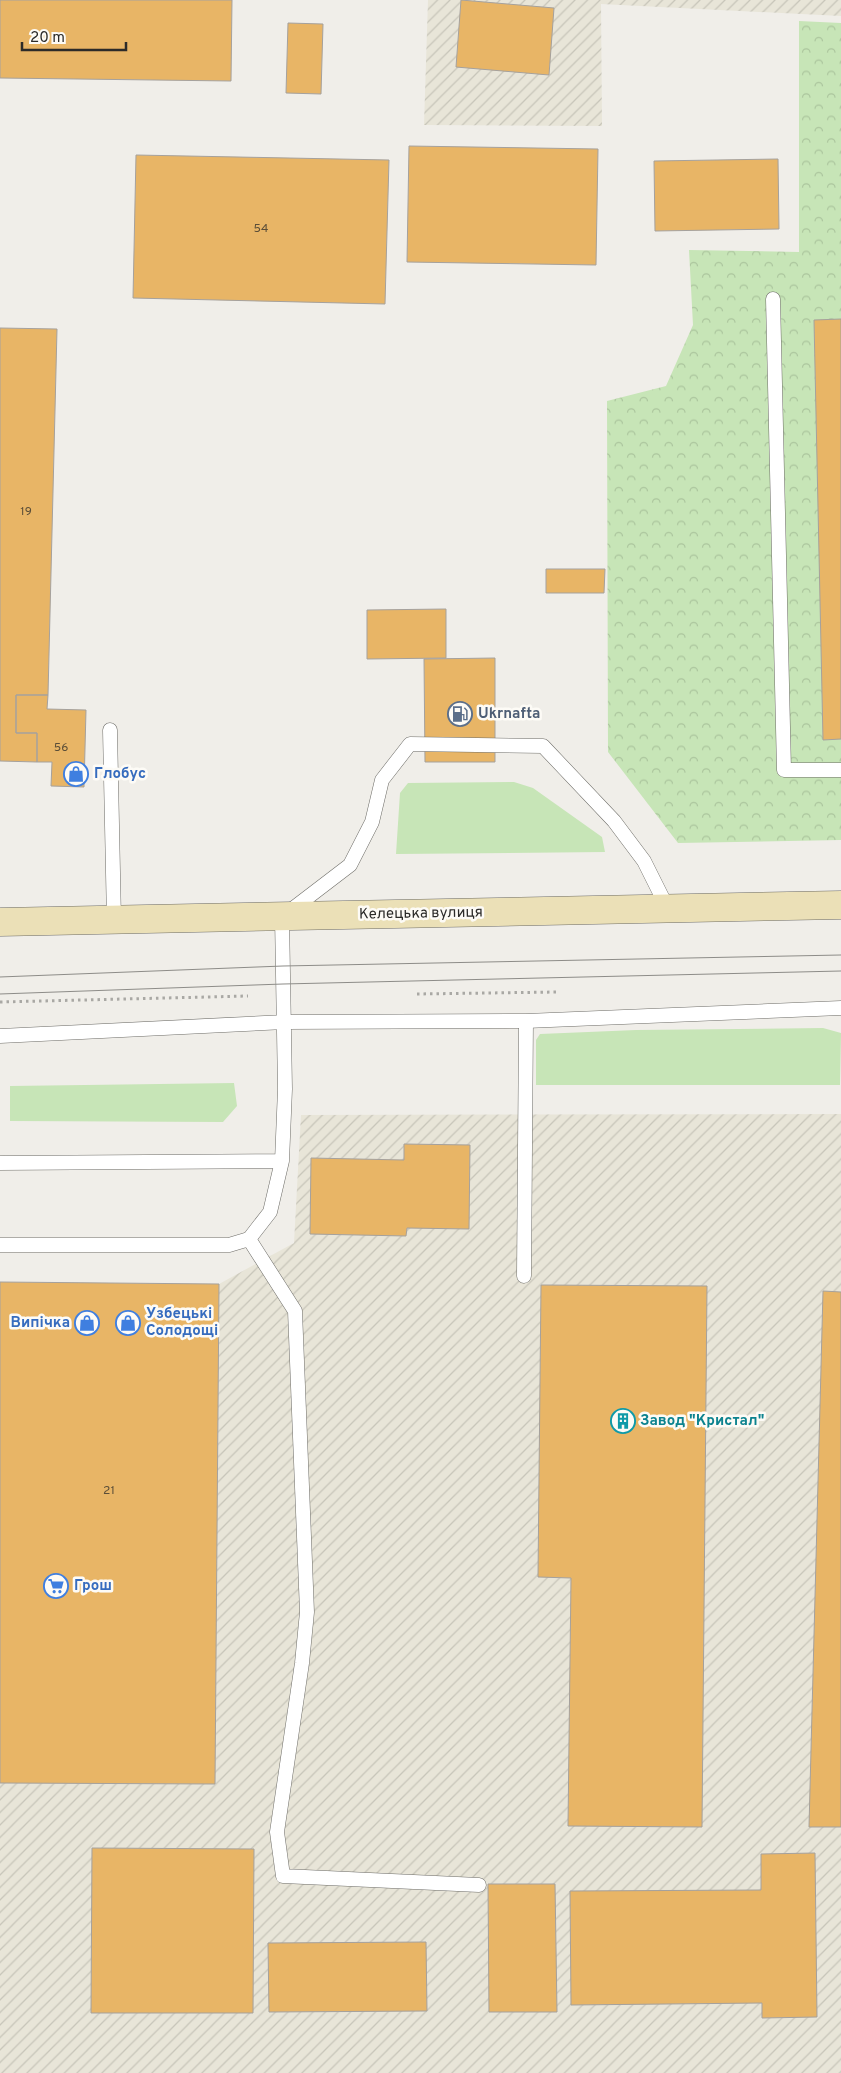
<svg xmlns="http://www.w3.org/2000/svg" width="841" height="2073" font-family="Overpass,sans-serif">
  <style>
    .industrial { fill: url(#industrial-furrows) }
    .grass { fill: #c7e5b7 }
    .forest { fill: url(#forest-crowns) }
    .building { fill: #e8b566; stroke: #a5a19d }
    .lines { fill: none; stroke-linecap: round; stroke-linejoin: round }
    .lane-casing { stroke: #6e6d68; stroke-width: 15 }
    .secondary-casing { stroke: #6e6d68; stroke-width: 29 }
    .path { stroke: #a9a8a4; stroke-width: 3; stroke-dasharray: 2.5 4; stroke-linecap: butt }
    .lane { stroke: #fff; stroke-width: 14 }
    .secondary { stroke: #ebe0b7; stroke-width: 28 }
    .tram { stroke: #8d8c88; stroke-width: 1 }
    .labels { text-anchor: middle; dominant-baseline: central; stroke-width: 5; stroke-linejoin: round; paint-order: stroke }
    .number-label { font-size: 12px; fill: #5b4e38 }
    .service-label { font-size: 15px; font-weight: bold; fill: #4e5e75; stroke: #fdfbf6; text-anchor: start }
    .shop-label { font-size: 15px; font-weight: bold; fill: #366cbe; stroke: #fdfbf6; text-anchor: start }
    .street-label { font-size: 15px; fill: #2c2b29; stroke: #fdfbf6 }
    .culture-label { font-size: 15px; font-weight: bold; fill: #0d838f; stroke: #fdfbf6; text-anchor: start }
  </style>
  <defs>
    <pattern id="industrial-furrows" width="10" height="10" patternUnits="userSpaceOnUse" patternTransform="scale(1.25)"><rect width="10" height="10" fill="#e8e5d8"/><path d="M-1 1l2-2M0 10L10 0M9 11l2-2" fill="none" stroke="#c7c5b9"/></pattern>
    <pattern id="forest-crowns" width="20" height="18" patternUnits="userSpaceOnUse" patternTransform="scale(1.25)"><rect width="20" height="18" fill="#c7e5b7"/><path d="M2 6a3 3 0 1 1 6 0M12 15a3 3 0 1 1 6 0" fill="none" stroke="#abc59d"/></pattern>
  </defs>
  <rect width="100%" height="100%" fill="#f0eee9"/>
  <path class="industrial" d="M428 0H841V16L601 4 602 126 424 125Z
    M841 1114V2073H0V1783L215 1784 219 1284 294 1243 301 1115Z"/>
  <path class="grass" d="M514 782 533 788 602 837 605 852 396 854 400 793 408 783Z
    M823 1028 841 1033 840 1085H536V1040L540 1034 636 1030Z
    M234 1083 237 1106 223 1122 10 1121V1086Z"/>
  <path class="forest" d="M799 21 841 23V840L678 843 608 752 607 401 666 386 693 325 689 250 799 252Z"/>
  <path class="building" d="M0 0H232L231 81 0 78Z
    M461 0 554 8 549 75 456 67Z
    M288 23 323 24 321 94 286 93Z
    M409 146 598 149 596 265 407 262Z
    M136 155 389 160 385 304 133 298Z
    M778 159 779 229 655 231 654 161Z
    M841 319V739L823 740 814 320Z
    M0 328 57 329 48 695H16V733H37V762L0 761Z
    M546 569H605L604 593H546Z
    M446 609V658L367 659V610Z
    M495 658V762H425L424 659Z
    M16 695H48L47 709 86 710 84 787 51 786 52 762H37V733H16Z
    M404 1144 470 1145 469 1229 407 1228 406 1236 310 1234 311 1158 404 1160Z
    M0 1282 219 1284 215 1784 0 1783Z
    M541 1285 707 1286 702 1827 568 1826 571 1578 538 1577Z
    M823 1291 841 1292V1827H809Z
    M92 1848 254 1849 253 2013H91Z
    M815 1853 817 2017 762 2018V2003L571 2005 570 1891 761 1890V1854Z
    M488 1884H555L557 2012H489Z
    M426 1942 427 2011 269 2012 268 1943Z"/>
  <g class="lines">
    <defs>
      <path id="lane" d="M773 299 784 770H841
        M110 730 114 920
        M0 1036 285 1022 526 1021 841 1008
        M0 1163 282 1161
        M249 1239 295 1311 307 1612 302 1663 277 1832 283 1876 479 1885
        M0 1245H229L249 1239 270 1212 282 1161 285 1089 282 917 350 865 372 822 382 780 410 744 543 746 614 821 644 861 668 909
        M524 1276 526 1021"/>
      <path id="secondary" d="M0 922 841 905"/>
    </defs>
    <use href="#lane" class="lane-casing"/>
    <use href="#secondary" class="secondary-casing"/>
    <path class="path" d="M417 994 558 992
      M0 1002 248 996"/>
    <use href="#lane" class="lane"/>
    <use href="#secondary" class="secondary"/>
    <path class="tram" d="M0 977 283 966 841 955
      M0 994 283 984 841 971"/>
  </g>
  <defs>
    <symbol id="fuel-ring" viewBox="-11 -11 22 22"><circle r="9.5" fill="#fdfbf6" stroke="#5c6f8a" stroke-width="1.5"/><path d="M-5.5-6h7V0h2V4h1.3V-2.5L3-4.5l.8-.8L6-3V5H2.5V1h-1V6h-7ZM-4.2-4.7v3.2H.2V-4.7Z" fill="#5c6f8a"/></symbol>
    <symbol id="shop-ring" viewBox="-11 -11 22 22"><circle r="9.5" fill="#fdfbf6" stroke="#3f7fe0" stroke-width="1.5"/><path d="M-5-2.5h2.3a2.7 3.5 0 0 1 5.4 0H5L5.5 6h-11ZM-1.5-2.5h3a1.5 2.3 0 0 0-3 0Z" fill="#3f7fe0"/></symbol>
    <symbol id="building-ring" viewBox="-11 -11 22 22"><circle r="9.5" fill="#fdfbf6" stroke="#0f9aa8" stroke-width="1.5"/><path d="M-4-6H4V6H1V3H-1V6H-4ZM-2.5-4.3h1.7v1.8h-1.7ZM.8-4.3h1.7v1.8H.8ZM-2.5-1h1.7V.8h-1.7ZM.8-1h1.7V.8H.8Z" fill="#0f9aa8"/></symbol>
    <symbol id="supermarket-ring" viewBox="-11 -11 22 22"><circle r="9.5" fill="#fdfbf6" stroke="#3f7fe0" stroke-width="1.5"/><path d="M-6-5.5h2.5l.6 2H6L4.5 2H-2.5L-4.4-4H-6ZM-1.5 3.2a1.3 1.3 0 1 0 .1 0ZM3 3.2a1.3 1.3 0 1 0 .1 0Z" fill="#3f7fe0"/></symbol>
  </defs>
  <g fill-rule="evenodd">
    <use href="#fuel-ring" x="446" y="700" width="28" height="28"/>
    <use href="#shop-ring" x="62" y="760" width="28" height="28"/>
    <use href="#shop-ring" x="73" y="1309" width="28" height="28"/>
    <use href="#shop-ring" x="114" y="1309" width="28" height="28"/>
    <use href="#building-ring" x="609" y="1407" width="28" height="28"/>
    <use href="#supermarket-ring" x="42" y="1572" width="28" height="28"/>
  </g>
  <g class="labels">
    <g class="number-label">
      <text x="261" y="229">54</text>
      <text x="26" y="512">19</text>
      <text x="61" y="748">56</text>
      <text x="109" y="1491">21</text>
    </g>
    <g class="service-label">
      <text x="478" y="714">Ukrnafta</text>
    </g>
    <g class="shop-label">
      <text x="94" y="774">Глобус</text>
      <text x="146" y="1314">Узбецькі<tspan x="146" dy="17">Солодощі</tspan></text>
      <text x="70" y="1323" text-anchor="end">Випічка</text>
      <text x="74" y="1586">Грош</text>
    </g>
    <g class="street-label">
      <text transform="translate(421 914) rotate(-1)">Келецька вулиця</text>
    </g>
    <g class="culture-label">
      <text x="640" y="1421">Завод "Кристал"</text>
    </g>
  </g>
  <path d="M22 42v8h104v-8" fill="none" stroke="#2c2b29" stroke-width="2.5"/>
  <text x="30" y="42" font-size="15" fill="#2c2b29" stroke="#fdfbf6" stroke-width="4" paint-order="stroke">20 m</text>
</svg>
